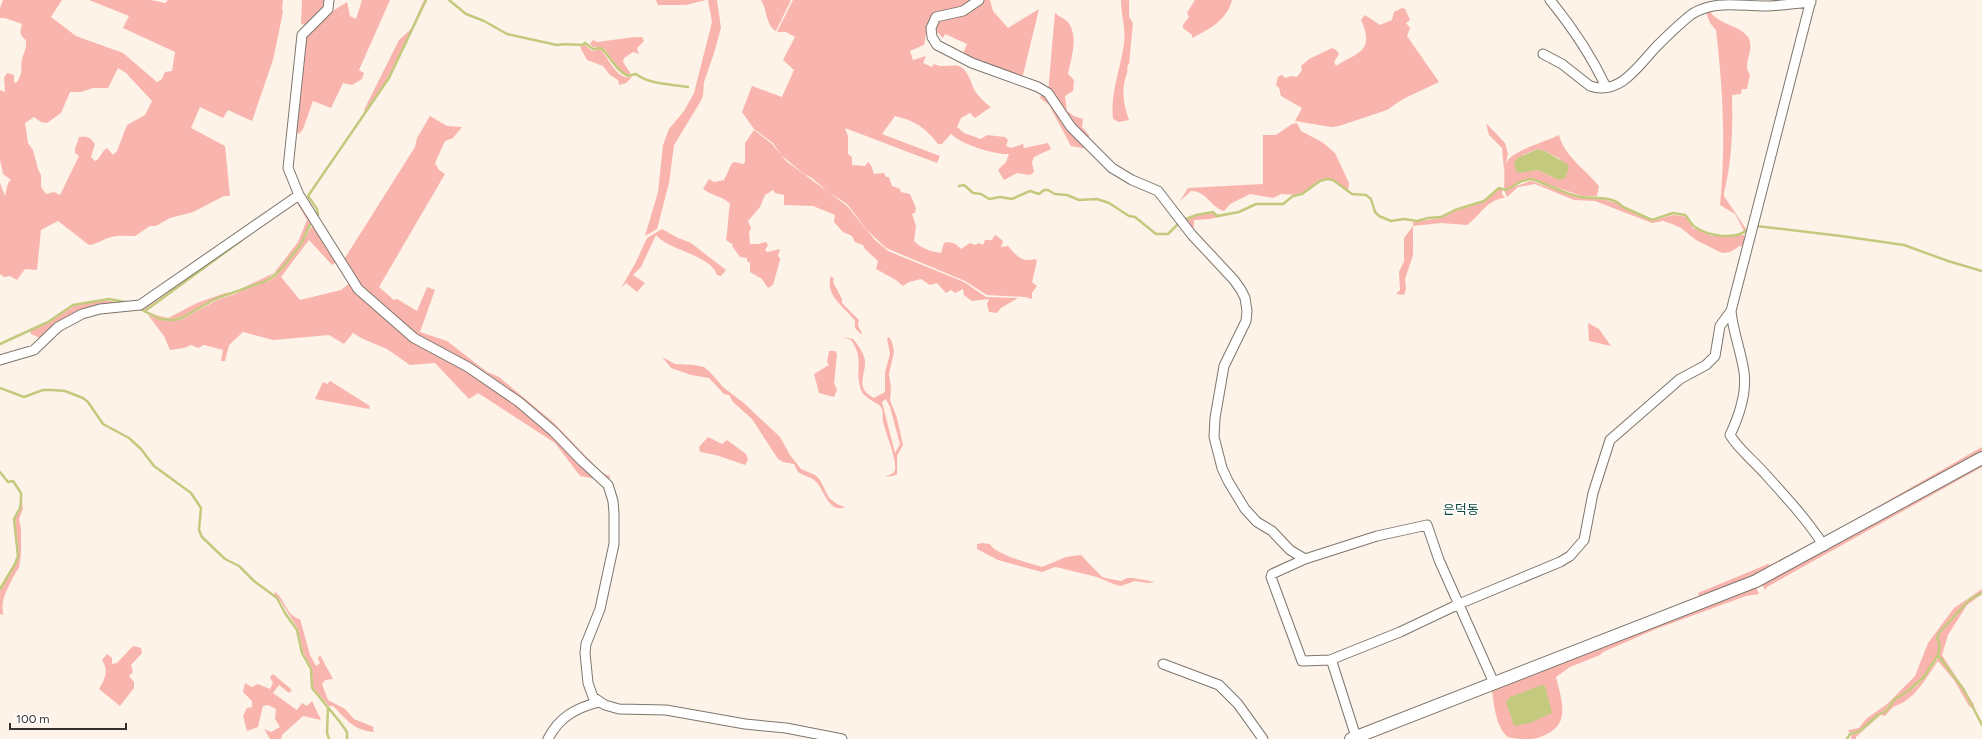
<svg xmlns="http://www.w3.org/2000/svg" width="1982" height="739" font-family="Figtree,'Noto Sans KR',sans-serif">
  <style>
    .green { fill: #f9b5ad; fill-rule: evenodd }
    .water { fill: #c3ca7e }
    .lines { fill: none; stroke-linecap: round; stroke-linejoin: round }
    .stream { stroke: #c3ca7e; stroke-width: 2.5 }
    .minor-casing { stroke: #7e766c; stroke-width: 11 }
    .secondary-casing { stroke: #7e766c; stroke-width: 14 }
    .minor { stroke: #fff; stroke-width: 9 }
    .secondary { stroke: #fff; stroke-width: 12 }
    .labels { text-anchor: middle; dominant-baseline: central; stroke-width: 3; stroke-linejoin: round; paint-order: stroke }
    .quarter-label { font-size: 13px; fill: #0d473d; stroke: #fff }
  </style>
  <rect width="100%" height="100%" fill="#fdf3e8"/>
  <path class="green" d="M3 0H62L51 17 76 36 123 53 157 82 162 79 165 72 172 71 175 52 123 28 129 16 89 0H151L165 3 168 0H283L282 10 283 12 273 60 252 121 228 110 223 118 200 107 191 128 225 146 230 196H224L193 212 170 218 156 226H150L135 236C127 236 119 235 111 237 103 239 98 244 89 245L58 221 41 230 37 270 25 269 17 280 10 276 4 277 0 274V183L5 196 8 183 11 180 3 174 0 160V90L5 92 4 78 7 73 14 75V83L17 82C24 70 20 70 22 59 24 52 27 48 26 40 19 35 20 31 22 24L5 18H0V8ZM118 68 126 73 152 101 145 115 127 125 117 151 113 155 107 148C101 152 101 158 95 161L91 157 95 144C90 137 87 136 79 137L75 149V153L79 156 60 195 54 192 46 194 41 187V175L38 169 33 150 28 143 25 123 34 117 41 122 47 123 61 113 70 92H81L93 88H108Z
    M302 0H327V9L308 25 301 24Z
    M362 0H390L359 70 364 73 362 79 352 85 343 83 331 108 313 101 303 129 299 134 296 131 305 35 328 14 347 2 350 16 356 19Z
    M424 0H425C407 38 392 79 365 111L364 110 399 40 411 29Z
    M656 0H706L686 5H658Z
    M708 0H717L721 28 714 53 704 82 703 96 699 104 674 145 669 183 657 229 645 236 658 192 663 145 669 129 684 111 694 93 712 22Z
    M761 0H791L776 31C766 26 767 9 761 0Z
    M793 0H972L961 7 935 12 928 22 924 45 910 51 913 60 926 56 923 63 932 67 934 64C944 69 953 63 961 67 969 72 971 84 975 91 980 98 984 102 991 107L975 118 970 113 961 118 957 127 964 133 981 139 987 135 1005 137 1008 140 1006 146 1011 148 1023 144 1024 148 1048 143 1051 149 1034 157 1032 162 1034 172 1030 175 1017 173 1004 180 998 170 1006 162 1009 154C994 155 961 144 951 134L942 144H938C926 128 914 120 895 116L882 134 940 156 937 163 845 128 848 136V154L852 157V165L865 166 868 162 871 165 874 174 884 173 886 177H889L892 186 900 189 901 192 910 194 916 208 915 213 912 214 916 226 914 241C922 249 930 251 941 253L944 243C951 241 956 244 961 249L970 243 975 245 979 243 983 245 985 240H992L994 236 996 235 1003 241 1001 247 1008 246C1016 255 1021 263 1035 259L1037 261 1032 282 1037 286 1032 293V299L1025 297 987 295 965 281 886 248 867 230 847 204 828 192 812 178 804 174 781 155 773 143 754 129 742 112 752 86 782 97 794 70 783 60 795 37 786 32H777Z
    M984 0H990L993 11 1008 28 1039 9 1022 79 962 56 967 44 945 34 943 38 935 30 936 21 977 5Z
    M1121 0H1129V17L1133 23 1129 64C1126 67 1128 69 1127 73 1121 90 1123 103 1129 120L1119 122 1113 119C1110 93 1121 68 1124 43 1126 28 1121 15 1121 0Z
    M1195 0H1232C1227 20 1210 29 1192 38V35L1183 28V25L1189 17 1187 13Z
    M1402 8 1405 9 1410 20 1406 23 1410 28 1407 36 1439 82 1403 99 1387 110 1339 126 1331 127 1295 121 1302 108 1281 96 1279 88 1276 85 1278 77 1282 75 1285 78 1292 76 1297 77 1302 70 1301 66 1309 59 1332 48 1336 50 1339 54 1334 62 1336 66C1356 53 1376 52 1361 20L1365 15 1380 25 1392 20 1394 12Z
    M1710 11C1718 25 1740 25 1748 37 1756 51 1741 63 1750 75L1747 89H1742L1741 94 1732 95C1733 128 1732 161 1724 193V196L1746 229 1744 231 1735 214 1720 205C1726 146 1723 89 1716 30L1710 23 1706 12Z
    M1055 13C1059 17 1064 18 1068 22 1079 37 1071 58 1068 74L1074 80 1073 91 1065 96 1067 111 1074 116 1083 119 1082 127 1089 135V143L1048 92Z
    M635 37H642L644 41 637 48 639 54 633 52 624 58 623 62 631 74 628 75C615 69 611 55 602 47H593L590 44 593 40 597 42Z
    M585 45 592 51 600 49C609 58 617 81 632 77L626 83 619 85 618 80 610 75 603 66 587 60 580 47Z
    M1042 93 1088 149 1071 146 1049 105 1040 98Z
    M430 116 447 126 462 127 453 138 445 141 435 163 439 170 445 174 379 287 394 300 397 299 417 311 427 287 435 290 420 332 447 341 487 372 499 377 553 422 603 474 610 476 609 480 552 427 415 334 360 287 343 261 415 147 417 138Z
    M1297 123 1301 131 1322 142 1335 153 1349 183 1348 190 1333 180 1327 179 1320 180 1302 193 1297 195 1281 194 1273 198 1250 194 1230 204 1224 211C1209 206 1207 191 1191 191L1180 201 1188 188 1263 184V135H1276L1292 124Z
    M1486 123 1505 143 1508 154 1504 170 1502 148 1489 135Z
    M754 130 772 144 786 161 847 206 875 240 888 251 964 282 986 297 1018 298 1001 308 997 313 989 312 987 304 989 299 972 301 964 295 963 289 955 293 951 290 946 293 937 283 930 285 921 279 909 282 903 286 896 280 876 269 878 261 865 249 863 245 855 242 852 236 843 232 834 222 835 215 813 206 784 205V195L775 193 773 190 765 195 760 207 748 221 751 228 749 233 750 244H758L766 242 768 245 765 250 767 252 780 249 778 256 780 258V260L773 285 768 288 762 279 750 272V263L747 261V258L740 257 732 246 733 245 726 240C728 228 728 216 730 204 723 196 712 196 703 189L709 179 714 182 724 180 732 163 735 162 743 164 745 162V143Z
    M1559 135C1564 156 1586 170 1599 186L1597 196H1582L1531 179 1522 180 1507 189 1504 188C1505 180 1503 170 1506 163 1512 150 1546 142 1559 135ZM1538 149 1545 151 1560 159 1559 180 1538 170 1518 172 1523 155Z
    M1531 181 1581 198H1599L1619 204 1649 220H1655L1673 215 1682 216 1688 218 1693 228 1712 236 1744 235 1746 246H1740L1730 252 1722 253 1696 240 1681 228 1672 224 1663 221 1652 223 1595 201 1574 200 1535 184 1518 187 1507 197 1504 190Z
    M1499 188 1502 189V194L1505 198C1487 199 1480 216 1467 225L1441 223 1413 226V255L1405 279 1406 289 1404 295 1396 294 1400 290 1399 272 1404 261V238L1413 226V222L1441 218 1455 211 1484 202Z
    M295 199 311 222 300 244 281 268 266 280 215 299 182 317 173 319 160 318 146 311 159 316 168 318 197 303 225 293 234 292 274 273 298 242 307 220 296 201 144 310 138 307Z
    M1213 212 1218 216 1233 214 1210 219 1194 220V226L1191 230 1182 221 1196 215Z
    M313 224 337 262 332 265 309 240 281 277 300 300 341 290 351 282 356 290 449 359 514 402 552 433 596 479 580 476 555 443 478 393 469 399 435 363 410 365 387 349 361 338 353 333 344 344 329 335 273 340 243 332 229 345 225 361H221L223 350 204 345 198 348 191 345 184 348 170 350 164 336 148 315 167 321 181 320 217 300 235 294 250 286 267 282 275 277 283 268 301 245Z
    M662 229 676 237 691 243 726 270 721 276 717 275C711 255 668 250 656 235L641 267 633 275 645 283 637 292 626 283 621 288 635 264 647 238Z
    M831 276 834 279 833 282 842 299V303L859 320 858 326 862 333 861 334 855 328V321C846 308 824 296 831 276Z
    M101 300 127 303 106 305 42 339 31 334 30 331 49 322 74 306Z
    M1588 323 1599 329 1611 346 1589 341Z
    M842 337 853 339C858 345 864 353 865 361 866 375 854 388 874 398L885 392V372L890 354 887 338 889 337 892 342 894 352 889 374 891 388 890 400 897 418 903 445 897 456V474L893 476 885 477C889 475 894 474 895 470 897 459 886 434 883 422 882 417 884 412 881 407 880 404 865 399 861 390 854 370 865 359 851 340ZM886 399 890 407 900 444 895 453 882 402Z
    M829 351H835L837 354 834 383 837 390 834 397 819 393 814 374 829 365 827 362Z
    M662 357 675 364 694 365 704 367 709 371 723 387 745 404 780 437 790 455 801 469 815 475 820 480 829 498 837 504 845 507C828 514 824 488 815 481 810 476 803 476 798 472L794 464 783 462 778 459 752 419 733 402 729 395 724 394 709 378 691 375 671 368Z
    M330 381 370 406 369 409 315 399 323 382 327 384Z
    M708 437 722 444 727 440 746 454 748 460 745 465 716 455 700 452 699 447Z
    M1982 447V454L1825 541 1821 539Z
    M1982 462V467L1767 587 1765 590 1761 582Z
    M22 501 23 509 19 519 21 529V553L19 568C16 570 3 597 3 602 2 606 3 610 3 615L0 614V590L15 564 19 556 15 519 21 508Z
    M1818 540 1772 570 1700 599 1698 593 1768 564 1770 565Z
    M982 543 990 544C994 554 1031 564 1042 567L1066 557 1081 555 1101 576 1105 578 1121 581 1127 578H1133L1155 582 1148 583 1135 581 1121 586 1116 585 1097 577 1060 568 1055 567 1042 572 998 560 977 549V544Z
    M1755 585 1759 594 1746 596 1656 629 1603 652 1600 655 1570 667 1556 677C1561 698 1571 723 1547 734 1541 737 1536 739 1529 739 1523 739 1514 739 1508 737 1496 728 1494 704 1492 691L1463 702Z
    M1982 589V593L1969 598 1938 633 1936 638 1939 645 1938 655 1924 676 1908 691 1894 698 1885 710 1878 714 1860 730 1850 733 1848 730 1859 728 1866 719 1887 704 1915 676 1928 643 1954 608Z
    M275 592C285 599 287 617 300 619L310 655 316 666 320 663 318 659 320 655 333 679 325 680 322 684 328 700 345 709 354 719 374 727 373 728 374 732C353 730 347 720 333 706H329L313 688 312 669 303 652 298 629 278 597 274 595Z
    M1982 594 1967 605 1948 635 1942 655 1973 703 1978 719 1964 689 1939 656 1941 645 1938 638 1940 633C1950 621 1965 597 1982 594Z
    M133 646 141 648 142 653 131 665 133 672 129 676 134 682V688L120 706 99 689C105 679 109 671 102 660L107 654 112 658V664L117 663Z
    M1939 657 1963 690 1972 708 1969 706 1954 680 1938 661 1923 683 1914 694 1904 702 1893 707 1885 716 1881 715 1856 737V739H1851V735L1861 732 1879 716 1886 711 1895 700 1915 687 1925 677Z
    M273 674 292 690 289 693 279 685 273 693 297 710 302 703 307 706 312 701 321 720 303 716 282 735 281 739H270L264 729 271 732 280 727 275 719 276 709 268 705 263 706 258 727 247 731 243 716 247 708 252 707V701L243 692 245 683 252 687 258 684 270 689 273 683 270 677Z"/>
  <path class="water" d="M1538 149 1545 151 1567 164 1569 168 1565 178 1559 180 1538 170 1520 173 1516 171 1514 164 1517 158Z
    M1542 685 1545 686 1552 713 1530 723 1514 726 1506 702 1510 697Z"/>
  <g class="lines">
    <path class="stream" d="M449 0 466 14 484 21 507 34 557 45C565 43 574 45 582 45L585 43 593 49 601 48C611 57 615 70 628 76L636 74C650 85 672 84 688 87
      M959 186 964 185 973 193 981 194 989 199 1000 197 1012 199 1030 191 1039 194 1044 190H1048L1055 194 1067 195 1079 200 1097 199 1109 203 1129 216 1135 217 1156 234H1168L1180 222
      M318 215 317 209 308 196 389 78 426 0
      M1184 220 1196 215 1213 212 1217 216 1239 212 1256 204H1283L1293 196 1302 194 1320 181 1327 179 1333 180 1352 194 1366 195 1371 199 1375 212 1379 216 1391 221 1404 219 1417 221 1428 218 1441 217 1455 210 1484 201 1499 188 1506 190 1522 181 1531 179C1548 184 1564 194 1581 197 1595 199 1612 195 1623 207L1652 220 1673 213 1685 215C1689 218 1690 224 1695 227 1708 236 1736 241 1748 229
      M1756 226 1841 236 1904 245 1948 261 1982 271
      M138 308 160 319 174 320 182 318 215 299 266 281 274 276 282 268 301 244 310 225
      M145 311 242 240
      M0 344 48 322 73 305 109 299 130 303
      M0 388 24 397 43 390H52L65 391 83 398 88 402 103 424 129 438 141 449 154 466 191 493 201 508 199 530 202 537 225 559 239 566 254 581 277 598 285 613 297 630 302 653 311 669 312 688 340 722 347 732V739
      M0 472 8 482 13 481 21 493V500L20 508 14 519 18 556 15 564 0 589
      M1938 655 1964 690 1982 725
      M328 708 327 733 329 739
      M1847 739 1850 734 1860 731 1878 715 1886 711 1895 699 1908 691 1924 677 1938 655 1940 645 1937 638 1939 633 1970 599 1982 593"/>
    <defs>
      <path id="minor" d="M329 0 328 9 302 35 288 168 299 195 358 289 414 338 468 367 519 402 553 431 582 461 608 485 613 501 614 513V544L600 609 586 644 585 653 588 683 593 697 605 705 619 709 666 710 745 724 786 728 842 739
        M979 0 963 11 936 17 931 28 932 37 937 45 972 63 1038 87 1048 93 1071 127 1112 168 1132 180 1158 191 1192 235 1234 280 1241 290 1245 298 1247 311 1246 321 1224 366 1215 418 1214 437 1222 468 1228 481 1245 509 1257 522 1272 531 1290 550 1305 559
        M1550 0C1572 27 1591 55 1606 87
        M1811 0 1731 311C1733 332 1741 351 1744 372 1747 393 1739 416 1730 435 1739 450 1755 462 1767 476 1787 498 1808 521 1824 546
        M1543 54 1562 64 1590 86C1620 96 1638 66 1656 47 1667 36 1679 24 1692 14 1715 0 1738 6 1765 6 1780 6 1796 3 1811 2
        M0 360 34 350 58 327 82 314 100 309 140 305 299 195
        M1330 660 1400 632 1459 604 1560 562 1570 556 1584 540 1593 493 1610 440 1680 379 1706 365 1715 356 1720 326 1731 311
        M1163 664 1219 685 1238 704 1263 739
        M1356 737 1332 662 1330 660 1302 661 1271 577 1272 574 1305 559 1377 536 1427 525 1439 560 1494 683
        M548 739C559 717 576 708 599 702"/>
      <path id="secondary" d="M1351 739 1756 581 1982 458"/>
    </defs>
    <use href="#minor" class="minor-casing"/>
    <use href="#secondary" class="secondary-casing"/>
    <use href="#minor" class="minor"/>
    <use href="#secondary" class="secondary"/>
  </g>
  <g class="labels">
    <g class="quarter-label">
      <text x="1461" y="509">은덕동</text>
    </g>
  </g>
  <path d="M10 723v6h116v-6" fill="none" stroke="#34302c" stroke-width="2"/>
  <text x="16" y="723" font-size="12" fill="#34302c" stroke="#ffffff" stroke-width="3" paint-order="stroke">100 m</text>
</svg>
